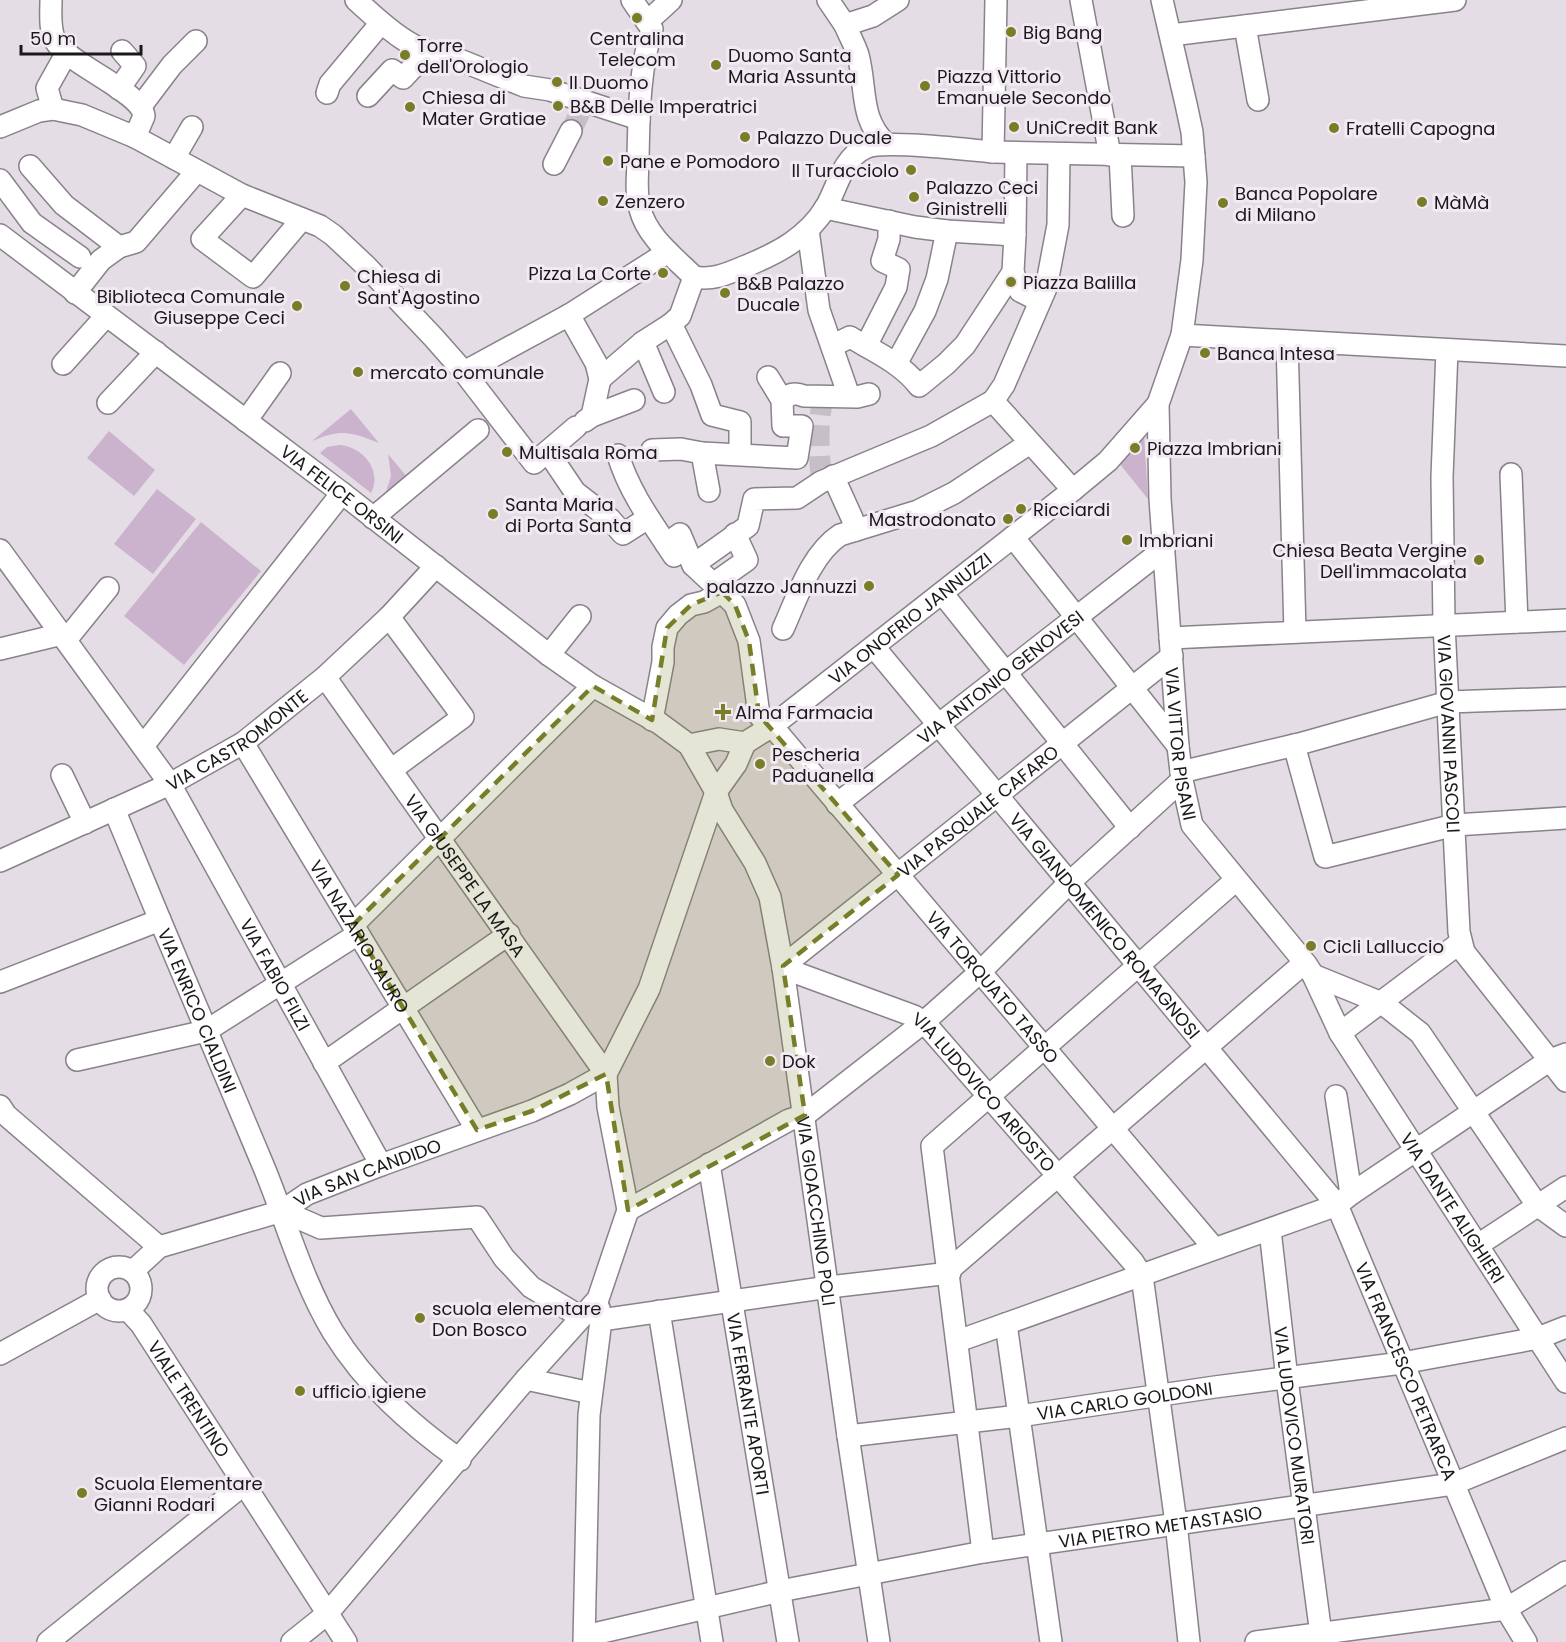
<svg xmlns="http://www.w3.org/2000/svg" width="1566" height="1642" font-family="Poppins,sans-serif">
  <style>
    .green { fill: #cbb3ce }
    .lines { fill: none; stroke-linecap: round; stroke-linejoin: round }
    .minor-tunnel { stroke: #c7bfc8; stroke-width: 21; stroke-dasharray: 21 10; stroke-linecap: butt }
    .minor-casing { stroke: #89828a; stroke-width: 24 }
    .minor { stroke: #fff; stroke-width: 21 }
    .marked { fill: #787d27; fill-opacity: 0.2; stroke: #787d27; stroke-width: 4.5; stroke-dasharray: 12 8; stroke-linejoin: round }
    .poi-dot { fill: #787d27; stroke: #f2eaf3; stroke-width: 2 }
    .labels { text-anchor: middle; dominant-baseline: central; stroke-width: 6; stroke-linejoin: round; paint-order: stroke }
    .poi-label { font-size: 18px; fill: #1b181b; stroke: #f2eaf3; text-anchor: start }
    .street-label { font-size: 18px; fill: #1b181b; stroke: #f2eaf3 }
  </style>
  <rect width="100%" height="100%" fill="#e5dde6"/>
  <path class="green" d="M351 409 379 443C349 431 341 429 312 441Z
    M109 431 155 470 134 496 87 458Z
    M1144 434 1148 499 1119 463Z
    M339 445C362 446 383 470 371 493L320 453 327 447Z
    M388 454 408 478 384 498 391 476Z
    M157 489 196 519 153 574 114 544Z
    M201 522 261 571 184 665 124 616Z"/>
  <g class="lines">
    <path class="minor-tunnel" d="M571 131 584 104
      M821 477C819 451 817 425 823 399"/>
    <defs>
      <g id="minor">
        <path d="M51 0C51 12 49 31 56 42 70 65 142 92 144 116L135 137"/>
        <path d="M356 0C380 22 415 56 450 56L524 86 550 90 639 119"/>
        <path d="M632 0 647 22 671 0"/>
        <path d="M828 0 845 25"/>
        <path d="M1081 0 1110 155"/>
        <path id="s1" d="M1162 0 1186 104 1192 132 1196 182 1192 260 1182 335 1158 404 1160 499 1178 746 1182 780 1192 825 1306 964 1313 975 1340 1033 1566 1382"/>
        <path d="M647 22 652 29C639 70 639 116 638 158 638 174 635 192 640 209 647 237 674 257 694 277"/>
        <path d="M1245 26 1258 100"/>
        <path d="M1171 35 1455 0"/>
        <path d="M119 89 135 66 122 51"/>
        <path d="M327 93 330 84 381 23"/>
        <path d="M368 96 392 70 403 78 428 51"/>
        <path d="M141 106 172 65 196 41"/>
        <path d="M53 109 47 88 66 54"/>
        <path d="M0 127 39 111 53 109 82 115 135 137 242 195 320 226 333 235 366 266 434 338 464 372 534 463 576 427"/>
        <path d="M886 144C859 118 867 89 858 55 855 45 849 35 845 25L873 16 898 0"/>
        <path d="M993 152 1194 156"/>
        <path d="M1016 153 1015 235 1013 272 1020 291 1040 301"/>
        <path d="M1120 155 1123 216"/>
        <path d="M174 158 192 127"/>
        <path d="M554 164 571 131"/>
        <path d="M30 166 64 205 119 247"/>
        <path d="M0 180 32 223 80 257"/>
        <path d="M242 195 202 239 253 277 302 219"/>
        <path d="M825 208 915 227 947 231 1015 235"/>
        <path d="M808 230 819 310 849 396"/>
        <path id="s2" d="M0 235 342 493 549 655 593 686 659 723 689 745 716 792 722 810 755 863 770 897 783 968 848 1436 879 1642"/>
        <path d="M694 277C713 281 729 273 746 266 778 253 808 237 826 207 838 186 842 159 865 148 882 139 969 150 993 152L996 0"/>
        <path d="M75 293 101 260 119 247 136 242 196 172"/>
        <path d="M569 315 596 363 600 379 592 416"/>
        <path d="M671 324 701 385 712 415 740 422V454"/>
        <path d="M1182 335 1566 356"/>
        <path d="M1287 341 1295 632"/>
        <path d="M643 342 664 392"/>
        <path d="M832 346 850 337C874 351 901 363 919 386L946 364 965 345 1013 272"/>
        <path d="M866 346 896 287 899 269 882 261 889 239V221"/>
        <path id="s3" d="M1447 350 1442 477 1444 624 1459 932 1464 952 1566 1081"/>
        <path d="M63 364 106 316"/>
        <path d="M896 364 925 311 937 279 947 231"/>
        <path d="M464 372 569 315 668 252"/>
        <path d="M600 379 643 342 671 324 680 316 694 277"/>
        <path d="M782 400C790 394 794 392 804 396L857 397 869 394"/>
        <path d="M993 401 1073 490"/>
        <path d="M108 403 156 352"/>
        <path d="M246 421 280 373"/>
        <path d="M585 421 592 416 634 400"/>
        <path d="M652 450 681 449 702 453 797 458 802 426H783L782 400 768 377"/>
        <path d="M548 452 575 492 610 519 623 534 648 518"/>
        <path d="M702 453 709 491"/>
        <path d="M618 455C629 492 653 524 674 556"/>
        <path d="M1511 474 1517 622"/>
        <path d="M833 476 852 518 856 530"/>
        <path d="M373 518 478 430"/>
        <path d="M1013 537 1178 746"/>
        <path id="s4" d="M0 550 170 784 381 1165"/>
        <path d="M693 565 748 526 754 499 797 498 821 482 931 436 993 401 1004 385 1046 288 1058 225 1059 154"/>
        <path d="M713 584 747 560 735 534"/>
        <path d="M722 592 735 605 749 641 759 715 770 728"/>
        <path d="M942 593 1130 828"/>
        <path d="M389 617 463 717 391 770"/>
        <path d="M783 629C797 598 811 554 840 535L918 511 954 493 1030 443"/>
        <path d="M1170 638 1566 620"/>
        <path d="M66 640 108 588"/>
        <path id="s5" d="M874 647 1337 1205 958 1341"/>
        <path d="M0 649 62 634"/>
        <path d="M549 655 580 616"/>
        <path id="s6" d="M325 677 606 1074"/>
        <path d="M652 720 663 662V647L667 628 678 615 691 605 704 602 722 592 693 565 680 534 666 544"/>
        <path id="s7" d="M772 726 1214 1248"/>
        <path id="s8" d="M243 743 477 1130"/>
        <path id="s9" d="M745 743 772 726 1073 490 1108 461 1158 404"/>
        <path d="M689 745 719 739 745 743"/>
        <path d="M1294 745 1325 857 1455 825 1566 818"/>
        <path d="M143 746 342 493"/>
        <path d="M1181 772 1299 744 1448 702 1566 698"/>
        <path d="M62 775 85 823"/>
        <path id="s10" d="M837 804 1164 549"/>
        <path id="s11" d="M114 809C163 928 213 1047 263 1165 286 1220 302 1281 333 1332 366 1385 410 1424 460 1460"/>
        <path id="s12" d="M0 861 170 784 243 743 325 677 389 617 436 566"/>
        <path d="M353 925 593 686"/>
        <path id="s13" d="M783 966 1172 656"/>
        <path id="s14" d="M783 968 914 1016 924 1022 1133 1262 1142 1276 1176 1523 1189 1642"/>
        <path d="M1313 975 1382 1003 1420 1033 1537 1205 1566 1226"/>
        <path d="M0 982 160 920"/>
        <path d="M1340 1033 1461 942"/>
        <path d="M77 1060 206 1031 358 934"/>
        <path d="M324 1063 509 934"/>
        <path id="s15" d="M1336 1096 1351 1194 1337 1205 1506 1609 1526 1642"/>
        <path d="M0 1106 6 1115 159 1247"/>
        <path id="s16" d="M709 1164 788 1642"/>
        <path d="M1351 1194 1550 1060 1566 1054"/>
        <path d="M628 1210 789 1120 805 1115 924 1022 980 972 1070 882 1182 780"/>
        <path d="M282 1211 321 1228 477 1217 504 1258 531 1287 581 1317"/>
        <path id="s17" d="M1270 1230 1287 1379 1322 1642"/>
        <path d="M1478 1245 1566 1187"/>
        <circle cx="119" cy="1289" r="22"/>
        <path d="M949 1270 1304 963"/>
        <path id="s18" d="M133 1271 159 1247 282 1211 307 1194 381 1165 532 1111 570 1094 606 1074"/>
        <path id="s19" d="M128 1310 141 1324 346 1642"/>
        <path d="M659 1311 712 1642"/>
        <path d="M601 1320 829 1287 950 1273"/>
        <path d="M1006 1324 1051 1642"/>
        <path d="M0 1354 100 1299"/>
        <path d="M526 1379 591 1393"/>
        <path id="s20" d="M848 1436 1019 1416 1215 1387 1402 1363 1538 1338 1566 1327"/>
        <path d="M983 1552 932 1146 1236 880"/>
        <path id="s21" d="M585 1636 780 1591 983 1552 1453 1484 1566 1438"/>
        <path d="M48 1642 243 1485"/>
        <path d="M292 1642 327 1614 526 1379 598 1299 628 1210 608 1107 606 1074 649 989 716 792 736 764 745 743"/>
        <path d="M584 1642 589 1415 601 1320 599 1308"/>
        <path d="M1256 1642 1506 1609 1566 1572"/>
      </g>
    </defs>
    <use href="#minor" class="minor-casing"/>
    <use href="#minor" class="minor"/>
  </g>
  <path class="marked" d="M722 592 735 605 749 641 759 715 898 875 783 966 805 1115 628 1210 606 1074 532 1111 477 1130 353 925 593 686 652 720 667 628 691 605Z"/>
  <g class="poi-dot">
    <circle cx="637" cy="18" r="6"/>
    <circle cx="1011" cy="32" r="6"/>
    <circle cx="405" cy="55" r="6"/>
    <circle cx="716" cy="65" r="6"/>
    <circle cx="557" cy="82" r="6"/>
    <circle cx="925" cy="86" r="6"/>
    <circle cx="558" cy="106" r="6"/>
    <circle cx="410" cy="107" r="6"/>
    <circle cx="1014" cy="127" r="6"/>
    <circle cx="1334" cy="128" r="6"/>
    <circle cx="745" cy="137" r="6"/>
    <circle cx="608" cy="161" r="6"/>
    <circle cx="911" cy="170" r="6"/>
    <circle cx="914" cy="197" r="6"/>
    <circle cx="603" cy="201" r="6"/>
    <circle cx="1422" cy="202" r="6"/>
    <circle cx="1223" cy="203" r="6"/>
    <circle cx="663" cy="273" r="6"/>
    <circle cx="1011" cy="282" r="6"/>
    <circle cx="345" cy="286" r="6"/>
    <circle cx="725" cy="293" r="6"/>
    <circle cx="297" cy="306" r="6"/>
    <circle cx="1205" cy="353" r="6"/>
    <circle cx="358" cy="372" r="6"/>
    <circle cx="1135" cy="448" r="6"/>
    <circle cx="507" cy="452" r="6"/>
    <circle cx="1021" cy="509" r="6"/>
    <circle cx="493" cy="514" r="6"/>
    <circle cx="1008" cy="519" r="6"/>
    <circle cx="1127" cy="540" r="6"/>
    <circle cx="1479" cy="560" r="6"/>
    <circle cx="869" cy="586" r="6"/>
    <path d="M720 703h6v6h6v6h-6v6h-6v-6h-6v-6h6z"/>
    <circle cx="760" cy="764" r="6"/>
    <circle cx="1311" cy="946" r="6"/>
    <circle cx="770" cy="1061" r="6"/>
    <circle cx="420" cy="1318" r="6"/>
    <circle cx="300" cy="1391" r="6"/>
    <circle cx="82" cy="1493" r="6"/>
  </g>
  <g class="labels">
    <g class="poi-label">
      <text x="1023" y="32">Big Bang</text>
      <text x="637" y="38" text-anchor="middle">Centralina<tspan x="637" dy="21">Telecom</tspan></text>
      <text x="417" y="45">Torre<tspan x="417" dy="21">dell'Orologio</tspan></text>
      <text x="728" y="55">Duomo Santa<tspan x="728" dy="21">Maria Assunta</tspan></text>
      <text x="937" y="76">Piazza Vittorio<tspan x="937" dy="21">Emanuele Secondo</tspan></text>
      <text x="569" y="82">Il Duomo</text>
      <text x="422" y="97">Chiesa di<tspan x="422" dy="21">Mater Gratiae</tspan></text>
      <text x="570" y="106">B&amp;B Delle Imperatrici</text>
      <text x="1026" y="127">UniCredit Bank</text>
      <text x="1346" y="128">Fratelli Capogna</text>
      <text x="757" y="137">Palazzo Ducale</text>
      <text x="620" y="161">Pane e Pomodoro</text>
      <text x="899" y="170" text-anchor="end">Il Turacciolo</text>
      <text x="926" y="187">Palazzo Ceci<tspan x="926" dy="21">Ginistrelli</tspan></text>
      <text x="1235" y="193">Banca Popolare<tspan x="1235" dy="21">di Milano</tspan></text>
      <text x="615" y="201">Zenzero</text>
      <text x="1434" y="202">MàMà</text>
      <text x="651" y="273" text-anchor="end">Pizza La Corte</text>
      <text x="357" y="276">Chiesa di<tspan x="357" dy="21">Sant'Agostino</tspan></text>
      <text x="1023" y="282">Piazza Balilla</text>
      <text x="737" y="283">B&amp;B Palazzo<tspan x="737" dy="21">Ducale</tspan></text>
      <text x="285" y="296" text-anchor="end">Biblioteca Comunale<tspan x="285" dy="21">Giuseppe Ceci</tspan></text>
      <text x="1217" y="353">Banca Intesa</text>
      <text x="370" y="372">mercato comunale</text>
      <text x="1147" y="448">Piazza Imbriani</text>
      <text x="519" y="452">Multisala Roma</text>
      <text x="505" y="504">Santa Maria<tspan x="505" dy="21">di Porta Santa</tspan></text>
      <text x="1033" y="509">Ricciardi</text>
      <text x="996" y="519" text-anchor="end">Mastrodonato</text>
      <text x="1139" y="540">Imbriani</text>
      <text x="1467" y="550" text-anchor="end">Chiesa Beata Vergine<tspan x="1467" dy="21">Dell'immacolata</tspan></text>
      <text x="857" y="586" text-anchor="end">palazzo Jannuzzi</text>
      <text x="735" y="712">Alma Farmacia</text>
      <text x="772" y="754">Pescheria<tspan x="772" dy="21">Paduanella</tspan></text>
      <text x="1323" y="946">Cicli Lalluccio</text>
      <text x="782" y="1061">Dok</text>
      <text x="432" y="1308">scuola elementare<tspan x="432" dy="21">Don Bosco</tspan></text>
      <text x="312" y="1391">ufficio igiene</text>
      <text x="94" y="1483">Scuola Elementare<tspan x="94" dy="21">Gianni Rodari</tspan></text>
    </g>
    <g class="street-label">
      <text stroke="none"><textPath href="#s2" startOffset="429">VIA FELICE ORSINI</textPath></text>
      <text stroke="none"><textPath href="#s9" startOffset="207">VIA ONOFRIO JANNUZZI</textPath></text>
      <text stroke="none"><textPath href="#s10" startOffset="207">VIA ANTONIO GENOVESI</textPath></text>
      <text stroke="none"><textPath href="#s3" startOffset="384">VIA GIOVANNI PASCOLI</textPath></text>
      <text stroke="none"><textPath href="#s12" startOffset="267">VIA CASTROMONTE</textPath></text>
      <text stroke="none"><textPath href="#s1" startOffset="753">VIA VITTOR PISANI</textPath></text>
      <text stroke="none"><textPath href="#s13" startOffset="249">VIA PASQUALE CAFARO</textPath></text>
      <text stroke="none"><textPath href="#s6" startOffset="243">VIA GIUSEPPE LA MASA</textPath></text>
      <text stroke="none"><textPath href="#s5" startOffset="362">VIA GIANDOMENICO ROMAGNOSI</textPath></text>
      <text stroke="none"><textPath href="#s8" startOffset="226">VIA NAZARIO SAURO</textPath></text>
      <text stroke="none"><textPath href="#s4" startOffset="507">VIA FABIO FILZI</textPath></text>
      <text stroke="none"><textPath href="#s7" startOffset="342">VIA TORQUATO TASSO</textPath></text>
      <text stroke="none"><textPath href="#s11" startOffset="218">VIA ENRICO CIALDINI</textPath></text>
      <text stroke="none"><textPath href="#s14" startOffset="243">VIA LUDOVICO ARIOSTO</textPath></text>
      <text stroke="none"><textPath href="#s18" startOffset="258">VIA SAN CANDIDO</textPath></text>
      <text stroke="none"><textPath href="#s1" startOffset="1300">VIA DANTE ALIGHIERI</textPath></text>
      <text stroke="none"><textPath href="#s2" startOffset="1348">VIA GIOACCHINO POLI</textPath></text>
      <text stroke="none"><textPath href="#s15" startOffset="297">VIA FRANCESCO PETRARCA</textPath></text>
      <text stroke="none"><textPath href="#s19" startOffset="108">VIALE TRENTINO</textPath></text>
      <text stroke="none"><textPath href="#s20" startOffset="279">VIA CARLO GOLDONI</textPath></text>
      <text stroke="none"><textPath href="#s16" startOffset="243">VIA FERRANTE APORTI</textPath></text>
      <text stroke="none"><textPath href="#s17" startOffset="207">VIA LUDOVICO MURATORI</textPath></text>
      <text stroke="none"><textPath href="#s21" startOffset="586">VIA PIETRO METASTASIO</textPath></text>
    </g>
  </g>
  <path d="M21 45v9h120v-9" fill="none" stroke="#1b181b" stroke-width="3"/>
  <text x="30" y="45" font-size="18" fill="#1b181b" stroke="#f2eaf3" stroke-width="4.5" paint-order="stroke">50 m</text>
</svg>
